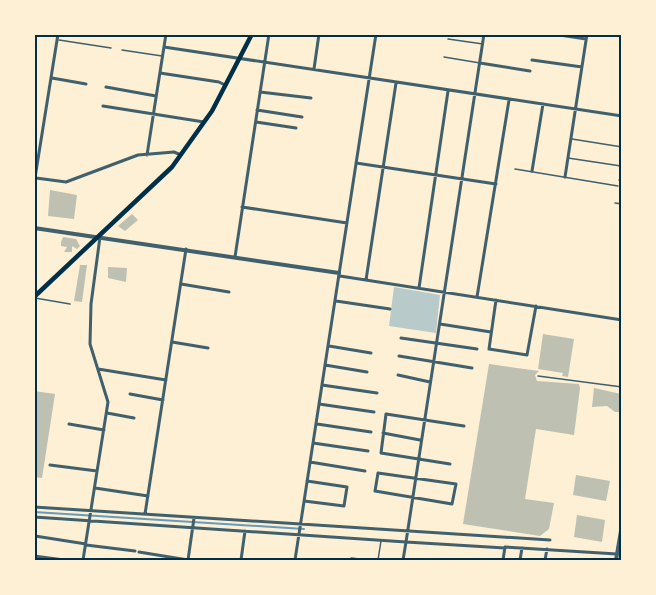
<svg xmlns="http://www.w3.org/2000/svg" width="656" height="595" font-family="Lora,serif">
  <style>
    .green { fill: #b9caca }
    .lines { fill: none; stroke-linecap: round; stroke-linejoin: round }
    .stream { stroke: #669bbc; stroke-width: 2 }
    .building { fill: #bec0b2 }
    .service { stroke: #3f606c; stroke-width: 1.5 }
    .minor { stroke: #3f606c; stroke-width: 3 }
    .tertiary { stroke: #3f606c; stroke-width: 4 }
    .primary { stroke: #003049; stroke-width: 4.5 }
    .neatline { fill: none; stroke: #003049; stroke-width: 2 }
  </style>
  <rect width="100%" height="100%" fill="#fdf0d5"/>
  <path class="green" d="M394 287 440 295 436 333 389 326Z"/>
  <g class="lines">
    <path class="stream" d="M34 512 304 529"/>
  </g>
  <path class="building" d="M50 190 77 195 74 219 48 216Z
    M132 214 138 220 125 231 118 226Z
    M63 237 76 239 80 246 77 249 72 246V252H64L67 247 61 246V242Z
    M80 265H87L82 302 74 301Z
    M108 267 127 268 126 282 108 278Z
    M543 334 574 339 568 377 562 376 563 373 538 369Z
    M489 364 539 371 535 375 537 381 579 384 580 388 574 435 536 429 525 499 554 503 549 529 540 536 463 524Z
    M594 388 621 394V412H615L607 406 592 407Z
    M34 391 55 394 42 478 34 477Z
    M576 475 610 481 606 501 573 495Z
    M577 515 605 520 602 542 574 537Z"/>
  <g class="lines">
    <path class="service" d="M155 34 165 36
      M423 34 432 36
      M448 39 483 44
      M59 40 111 48
      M122 50 162 56
      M444 57 480 63
      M572 139 622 147
      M568 158 621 166
      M515 169 618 186
      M619 180H622
      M615 203 622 204
      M35 298 70 304
      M538 376 622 387
      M351 558 369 560
      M378 560 381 541"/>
    <path class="minor" d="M553 34 586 39
      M164 47 622 116
      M532 60 582 67
      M480 63 530 71
      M314 69 319 34
      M160 73 219 82 225 85
      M52 78 86 84
      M106 87 156 96
      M260 92 311 98
      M103 106 204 122
      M257 110 302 117
      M256 122 296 128
      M147 155 166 34
      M356 163 496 184
      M532 171 543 104
      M565 177 587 34
      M36 178 66 182 138 155 174 152 181 155
      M34 184 58 34
      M242 207 347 223
      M235 257 269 34
      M340 276 622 320
      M366 280 396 83
      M181 284 229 292
      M419 288 448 91
      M477 297 509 100
      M496 300 489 349 527 355 536 306
      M336 301 390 309
      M440 324 491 332
      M401 338 477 349
      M172 342 208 348
      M329 346 371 353
      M399 356 472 368
      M325 365 367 372
      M98 369 166 380
      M398 375 430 382
      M322 385 377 393
      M130 394 163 400
      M319 404 374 412
      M107 413 134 418
      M69 424 104 430
      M317 424 371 432
      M383 433 420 440
      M313 443 368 451
      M310 462 365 471
      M450 464 381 453 386 414 464 426
      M50 465 97 471
      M378 473 456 484 452 504 375 491Z
      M95 488 148 496
      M304 501 344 506 347 487 307 481
      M34 507 550 540
      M145 514 186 249
      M34 517 406 542 484 34
      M35 536 86 544
      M86 545 135 551
      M139 552 188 560
      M34 556 64 560
      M83 560 108 402 90 344 91 304 100 237
      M188 560 194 518
      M241 560 245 531
      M295 560 376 34
      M403 560 406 542 505 548
      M503 560 505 547 617 554
      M520 560 522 548
      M545 560 547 549"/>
    <path class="tertiary" d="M34 228 339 273
      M616 560 622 525"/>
    <path class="primary" d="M34 297 172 167 212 111 252 34"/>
  </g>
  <rect width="656" height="595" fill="none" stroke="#fdf0d5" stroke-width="72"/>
  <rect x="36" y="36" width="584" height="523" class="neatline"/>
</svg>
